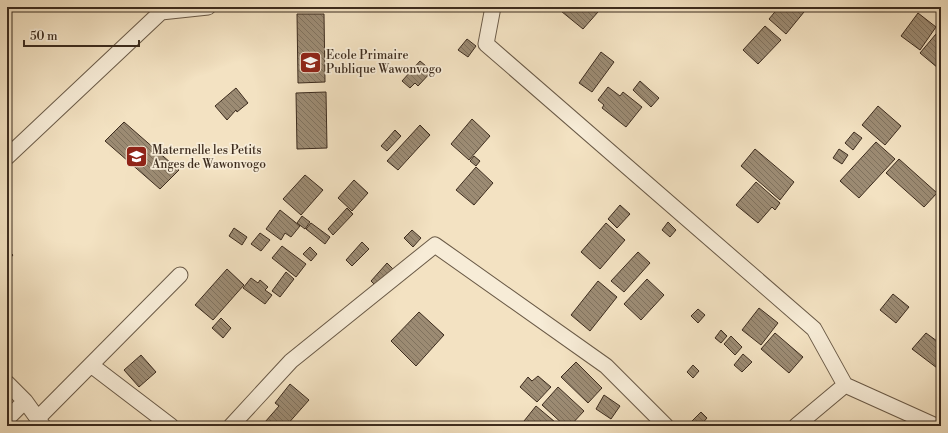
<svg xmlns="http://www.w3.org/2000/svg" width="948" height="433" font-family="'Libre Bodoni',serif">
  <style>
    .building { fill: url(#building-back-hatch); stroke: #3d2c1e }
    .lines { fill: none; stroke-linecap: round; stroke-linejoin: round }
    .street-casing { stroke: #6a5a47; stroke-width: 17 }
    .street { stroke: #f7ecd7; stroke-width: 15 }
    .labels { text-anchor: middle; dominant-baseline: central; stroke-width: 3.5; stroke-linejoin: round; paint-order: stroke }
    .poi-label { font-size: 12px; fill: #3d2c1e; stroke: #f7ecd7; text-anchor: start }
  </style>
  <defs>
    <pattern id="building-back-hatch" width="6" height="6" patternUnits="userSpaceOnUse"><rect width="6" height="6" fill="#9c8b73"/><path d="M-1 5l2 2M0 0l6 6M5-1l2 2" fill="none" stroke="#80725e"/></pattern>
  </defs>
  <rect width="100%" height="100%" fill="#f3e2c2"/>
  <filter id="stains"><feTurbulence type="fractalNoise" baseFrequency=".005" numOctaves="4"/><feColorMatrix values="0 0 0 0 .2 0 0 0 0 .09 0 0 0 0 .02 0 0 0 .5 -.17"/></filter>
  <radialGradient id="worn" r=".72"><stop offset=".6" stop-color="#630" stop-opacity="0"/><stop offset="1" stop-color="#630" stop-opacity=".3"/></radialGradient>
  <path class="building" d="M556 7H592L598 12 583 29Z
    M779 7H798L804 12 786 34 769 19Z
    M918 13 936 27 920 50 901 36Z
    M297 14H324L325 82 298 83Z
    M765 26 781 40 758 64 743 50Z
    M941 28V64L938 68 920 53Z
    M467 39 476 46 468 57 458 50Z
    M601 52 614 62 592 92 579 83Z
    M420 61 432 71 418 86 415 83 410 88 402 81Z
    M640 81 659 98 651 107 633 90Z
    M608 87 620 96 623 92 642 107 626 127 602 108 604 105 598 100Z
    M236 88 248 103 237 112 236 110 227 120 215 106Z
    M326 92 327 148 297 149 296 93Z
    M878 106 901 126 885 145 862 125Z
    M472 119 490 136 469 160 451 144Z
    M124 122 179 170 160 189 105 141Z
    M420 125 430 135 398 170 387 161Z
    M395 130 401 136 387 151 381 146Z
    M854 132 862 138 853 150 845 143Z
    M876 142 895 159 859 198 840 181Z
    M755 149 794 182 780 200 741 166Z
    M839 149 848 155 842 164 833 158Z
    M474 156 480 161 476 166 470 161Z
    M899 159 937 193 924 207 886 173Z
    M476 167 493 183 474 205 456 190Z
    M305 175 323 190 301 215 283 199Z
    M354 180 368 193 352 211 338 198Z
    M756 182 780 203 775 210 772 207 758 223 736 205Z
    M620 205 630 214 617 228 608 219Z
    M347 208 353 214 333 235 328 229Z
    M280 210 300 226 291 237 285 233 281 240 266 229Z
    M302 216 310 222 305 229 297 223Z
    M668 222 676 230 670 237 662 230Z
    M311 223 330 237 325 244 306 229Z
    M606 223 625 240 600 269 581 252Z
    M234 228 247 237 242 245 229 236Z
    M412 230 421 238 413 247 404 238Z
    M260 233 270 240 261 251 251 244Z
    M362 242 369 249 352 266 346 260Z
    M282 246 306 264 296 277 272 258Z
    M310 247 317 254 311 261 303 254Z
    M7 250 13 255 7 262Z
    M638 252 650 263 624 292 611 281Z
    M387 263 393 269 377 287 371 281Z
    M227 269 244 285 213 320 195 305Z
    M286 272 294 279 280 297 272 291Z
    M251 278 258 283 260 280 268 287 265 290 272 295 265 304 243 288Z
    M647 279 664 295 641 320 624 304Z
    M598 281 617 297 590 331 571 315Z
    M893 294 909 307 896 323 880 310Z
    M759 308 778 323 761 345 742 330Z
    M698 309 705 315 698 323 691 316Z
    M419 312 444 335 416 366 391 341Z
    M221 318 231 328 223 338 212 328Z
    M721 330 727 336 721 343 715 338Z
    M775 333 803 357 789 373 761 349Z
    M926 333 941 344V371L912 349Z
    M731 336 742 347 735 355 724 344Z
    M743 354 752 362 742 372 734 365Z
    M141 355 156 372 139 387 124 370Z
    M576 362 602 388 588 403 561 377Z
    M693 365 699 371 693 378 687 372Z
    M538 376 551 387 537 402 520 387 528 377 532 381Z
    M290 384 309 400 286 426H269L265 422 279 406 275 403Z
    M558 387 584 411 570 426H565L542 405Z
    M604 395 620 406 611 419 596 409Z
    M536 406 555 422 551 426H520Z
    M701 412 707 418 700 426H695L691 422Z"/>
  <g class="lines">
    <defs>
      <path id="street" d="M493 7 486 44 814 329 845 385 936 426
        M161 12 208 7
        M7 157 161 12V7
        M91 365 171 426
        M7 383 25 401 43 426
        M38 418 180 275
        M7 419 25 401
        M231 426 291 361 435 245 606 366 666 426
        M796 426 845 385"/>
    </defs>
    <use href="#street" class="street-casing"/>
    <use href="#street" class="street"/>
  </g>
  <defs>
    <symbol id="school-square" viewBox="-11 -11 22 22"><rect x="-9" y="-9" width="18" height="18" rx="4" fill="#8f2418" stroke="#f7ecd7"/><path d="M0-5L7-2L0 1L-7-2ZM-4 1L0 2.5L4 1V4Q0 6-4 4Z" fill="#fff"/></symbol>
  </defs>
  <g fill-rule="evenodd">
    <use href="#school-square" x="298" y="50" width="25" height="25"/>
    <use href="#school-square" x="124" y="144" width="25" height="25"/>
  </g>
  <g class="labels">
    <g class="poi-label">
      <text x="326" y="55">Ecole Primaire<tspan x="326" dy="14">Publique Wawonvogo</tspan></text>
      <text x="152" y="150">Maternelle les Petits<tspan x="152" dy="14">Anges de Wawonvogo</tspan></text>
    </g>
  </g>
  <rect width="948" height="433" fill="none" stroke="#f3e2c2" stroke-width="24"/>
  <rect x="8" y="8" width="932" height="417" fill="none" stroke="#3d2c1e" stroke-width="2"/>
  <rect x="12" y="12" width="924" height="409" fill="none" stroke="#3d2c1e"/>
  <path d="M24 40v6h115v-6" fill="none" stroke="#3d2c1e" stroke-width="2"/>
  <text x="30" y="40" font-size="12" fill="#3d2c1e" stroke="#f7ecd7" stroke-width="3" paint-order="stroke">50 m</text>
  <rect width="100%" height="100%" filter="url(#stains)"/>
  <rect width="100%" height="100%" fill="url(#worn)"/>
</svg>
